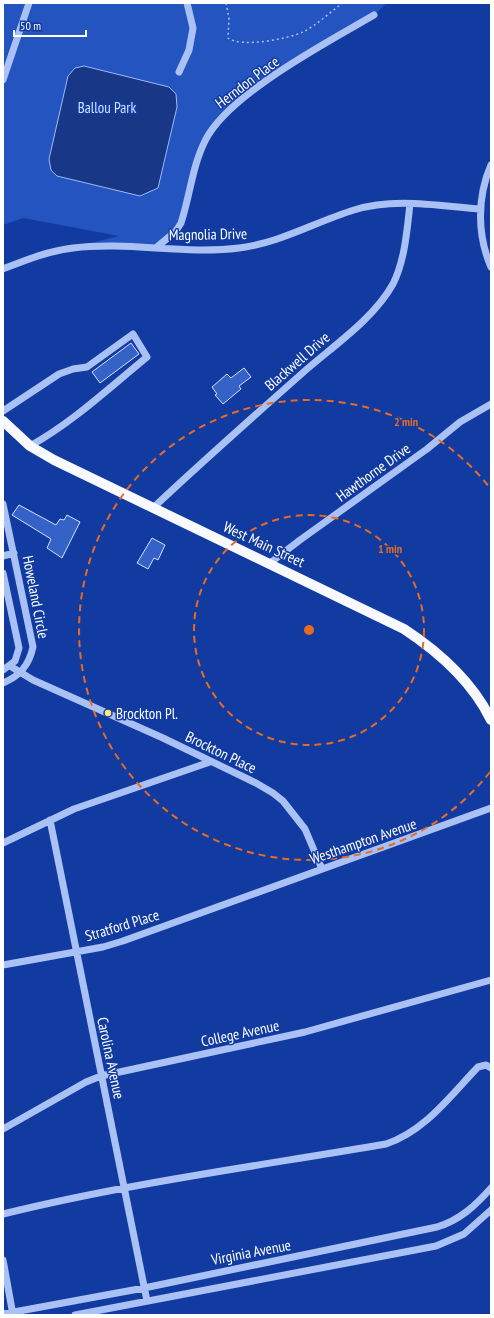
<svg xmlns="http://www.w3.org/2000/svg" width="494" height="1318" font-family="'PT Sans Narrow',sans-serif">
  <style>
    .green { fill: #2454bf }
    .water { fill: #183887; stroke: #9cbaf8 }
    .building { fill: #3562c6; stroke: #d3e1fe }
    .lines { fill: none; stroke-linecap: round; stroke-linejoin: round }
    .path { stroke: #aac1f5; stroke-width: 1.5; stroke-dasharray: 2 3; stroke-linecap: butt }
    .minor { stroke: #aac1f5; stroke-width: 7 }
    .major { stroke: #f9faff; stroke-width: 10 }
    .ring { fill: none; stroke: #ea6a24; stroke-width: 2; stroke-dasharray: 7 5 }
    .poi-dot { fill: #ffea6f; stroke: #113ba1; stroke-width: 1.5 }
    .labels { text-anchor: middle; dominant-baseline: central; stroke-width: 3; stroke-linejoin: round; paint-order: stroke }
    .street-label { font-size: 15px; fill: #fff; stroke: #113ba1 }
    .park-label { font-size: 15px; fill: #d3e1fe; stroke: #113ba1 }
    .poi-label { font-size: 15px; fill: #fff; stroke: #113ba1; text-anchor: start }
    .centre { fill: #ea6a24; stroke: #113ba1; stroke-width: 2 }
    .ring-label { font-size: 12px; text-anchor: middle; font-weight: bold; fill: #ea6a24; stroke: #113ba1; stroke-width: 3; stroke-linejoin: round; paint-order: stroke }
  </style>
  <rect width="100%" height="100%" fill="#113ba1"/>
  <path class="green" d="M3 3H387L374 15 280 72 231 109 205 140 176 231 157 247 110 246 35 257 119 236 23 218 3 225Z"/>
  <path class="water" d="M84 66 169 87 176 94 177 107 158 188 140 196 57 176 51 170 49 159 68 76 75 68Z"/>
  <path class="building" d="M131 343 139 354 100 383 92 372Z
    M244 368 251 377 239 386 241 389 223 404 215 395 217 394 212 387 227 374 231 378Z
    M19 505 56 525 60 519 64 520 67 515 80 522 62 558 47 548 51 539 12 515Z
    M152 538 165 545 158 560 154 558 148 569 137 563Z"/>
  <g class="lines">
    <path class="path" d="M226 3 229 18 228 38C241 48 288 39 303 32 317 25 330 12 343 3"/>
    <path class="minor" d="M179 72 189 50 193 28 187 3
      M3 80 29 3
      M491 165C477 197 477 235 491 267
      M157 247 176 231 181 223C190 196 192 167 205 141 228 94 328 42 374 15
      M3 269C26 260 48 251 73 248 128 241 184 255 239 248 280 243 315 222 354 210 394 197 440 206 481 209
      M3 411 59 374 73 369 87 367 133 334 147 357C109 388 73 422 30 446
      M3 504 33 647C29 665 20 676 3 683
      M153 508C203 461 255 415 307 369 336 344 374 318 393 284 405 260 407 230 410 204
      M3 556 14 553
      M270 563 300 540 427 449 460 422 491 404
      M3 573 19 648 15 661 3 670
      M10 666 33 680 163 738 256 783 273 793 283 801 305 829 322 869
      M50 820 147 1301
      M3 843 74 809 210 762
      M3 965 103 947 123 941 491 808
      M3 1129 86 1082 101 1076 305 1032 491 980
      M3 1214C129 1183 258 1166 386 1144 425 1131 450 1096 478 1067L486 1065 491 1068
      M3 1260 13 1315
      M3 1314 144 1288 437 1227C460 1220 475 1206 491 1188
      M75 1315 436 1246 464 1234 491 1210"/>
    <path class="major" d="M3 421 30 446 54 460 404 629C439 652 472 681 491 720"/>
  </g>
  <g class="ring">
    <circle cx="309" cy="630" r="115"/>
    <path d="M490 772A230 230 0 1 1 490 488"/>
  </g>
  <circle class="poi-dot" cx="108" cy="713" r="4"/>
  <g class="labels">
    <g class="street-label">
      <text transform="translate(247 82) rotate(-37)">Herndon Place</text>
      <text transform="translate(208 234) rotate(-1)">Magnolia Drive</text>
      <text transform="translate(297 361) rotate(-41)">Blackwell Drive</text>
      <text transform="translate(373 472) rotate(-36)">Hawthorne Drive</text>
      <text transform="translate(264 544) rotate(25)">West Main Street</text>
      <text transform="translate(36 597) rotate(79)">Howeland Circle</text>
      <text transform="translate(221 752) rotate(26)">Brockton Place</text>
      <text transform="translate(363 841) rotate(-19)">Westhampton Avenue</text>
      <text transform="translate(122 925) rotate(-17)">Stratford Place</text>
      <text transform="translate(240 1033) rotate(-12)">College Avenue</text>
      <text transform="translate(111 1058) rotate(78)">Carolina Avenue</text>
      <text transform="translate(251 1252) rotate(-11)">Virginia Avenue</text>
    </g>
    <g class="park-label">
      <text x="107" y="107">Ballou Park</text>
    </g>
    <g class="poi-label">
      <text x="116" y="713">Brockton Pl.</text>
    </g>
  </g>
  <circle cx="309" cy="630" r="6" class="centre"/>
  <g class="ring-label">
    <text x="406" y="426">2 min</text>
    <text x="390" y="553">1 min</text>
  </g>
  <rect width="494" height="1318" fill="none" stroke="#ffffff" stroke-width="8"/>
  <path d="M14 30v6h72v-6" fill="none" stroke="#ffffff" stroke-width="2"/>
  <text x="20" y="30" font-size="12" fill="#ffffff" stroke="#113ba1" stroke-width="3" paint-order="stroke">50 m</text>
</svg>
